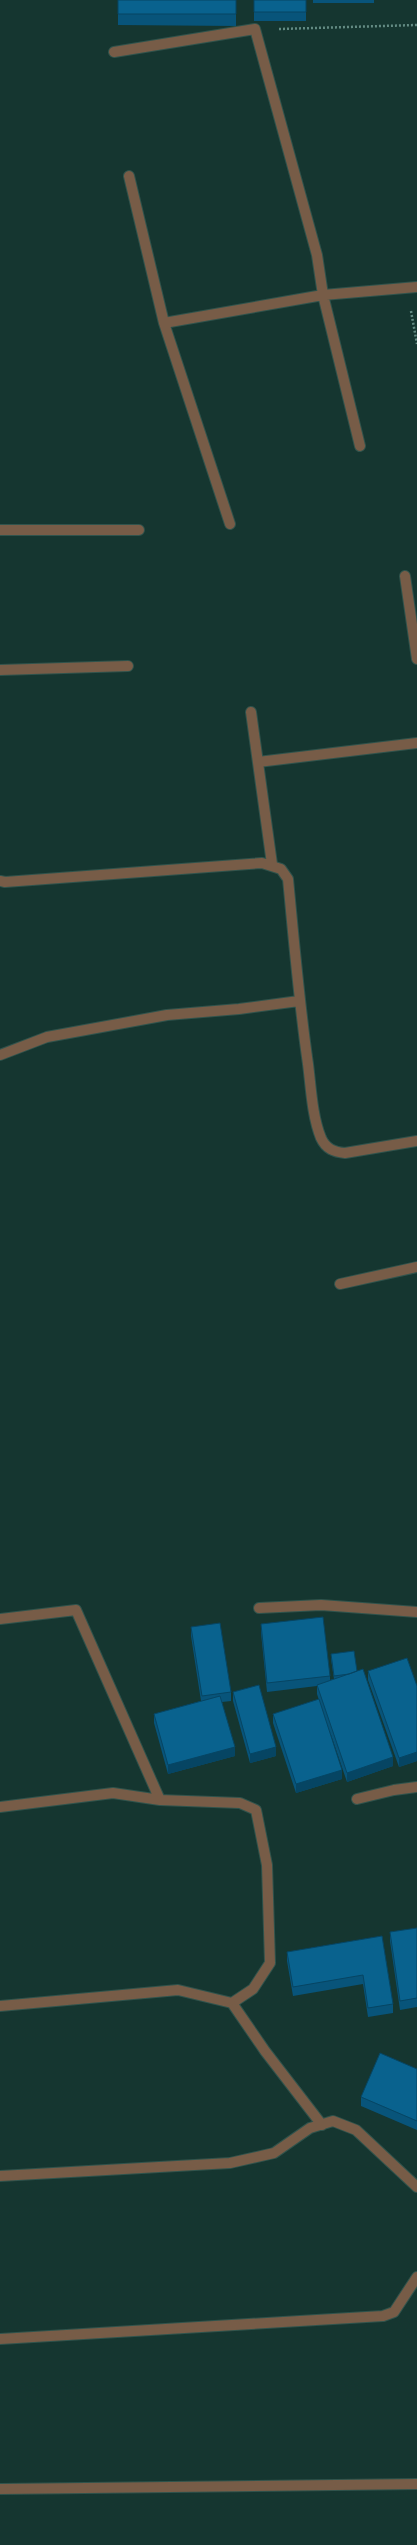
<svg xmlns="http://www.w3.org/2000/svg" width="417" height="2545" font-family="'Roboto Condensed',sans-serif">
  <style>
    .lines { fill: none; stroke-linecap: round; stroke-linejoin: round }
    .minor-casing { stroke: #30534c; stroke-width: 12 }
    .path { stroke: #638b83; stroke-width: 2.5; stroke-dasharray: 2 2; stroke-linecap: butt }
    .minor { stroke: #775c47; stroke-width: 10 }
    .wall { fill: #08547a }
    .shaded-wall { fill: #064563 }
    .building { fill: #09628e; stroke: #064563 }
  </style>
  <rect width="100%" height="100%" fill="#153630"/>
  <g class="lines">
    <defs>
      <path id="minor" d="M114 52 255 29 317 255 323 295 360 446
        M129 176 164 323 230 524
        M164 323 323 295 417 287
        M0 530H139
        M405 576 417 659
        M0 670 128 666
        M251 712 272 864
        M258 762 417 743
        M0 881 5 882 262 863 281 869 288 879C294 941 299 1002 308 1064 311 1087 312 1116 321 1138 326 1149 334 1152 345 1153L417 1141
        M0 1055 47 1037 167 1015 239 1009 299 1001
        M340 1284 417 1267
        M259 1608 321 1605 417 1612
        M0 1619 76 1610 160 1800
        M357 1799 394 1790 417 1787
        M0 1807 113 1793 160 1800 240 1803 256 1810 267 1865 270 1963 253 1989 232 2003
        M0 2006 178 1990 232 2003 265 2051 322 2125
        M0 2176 230 2163 274 2153 310 2128 333 2121 356 2130 417 2187
        M0 2339 383 2316 394 2312 417 2277
        M0 2489 417 2484"/>
    </defs>
    <use href="#minor" class="minor-casing"/>
    <path class="path" d="M279 29 417 25
      M411 311 417 344"/>
    <use href="#minor" class="minor"/>
  </g>
  <path class="wall" d="M118 0H236V26L118 25Z
    M254 0H306V21H254Z
    M313 0H374V3H313Z
    M261 1624 330 1676V1680L334 1679 331 1659V1654L357 1671 393 1766 347 1782 330 1732 342 1779 296 1793 273 1723V1714L319 1700 317 1694V1686L267 1692 261 1633Z
    M191 1627 231 1692V1701L222 1702 235 1756 168 1774 154 1723V1714L201 1701 191 1636Z
    M368 1671 417 1686V1761L399 1767 368 1680Z
    M233 1692 276 1756 250 1763 233 1701Z
    M417 1928V2007L400 2010 390 1941V1932Z
    M382 1936 393 2004V2013L368 2017 363 1984 293 1996 287 1961V1952Z
    M417 2069V2130L361 2106V2097Z"/>
  <path class="shaded-wall" d="M235 1747V1756L168 1774V1765Z
    M276 1747V1756L250 1763V1754Z
    M417 1752V1761L399 1767V1758Z
    M393 1757V1766L347 1782V1773Z
    M342 1770V1779L296 1793V1784Z"/>
  <path class="building" d="M118 0H236V14H118Z
    M254 0H306V12H254Z
    M323 1617 330 1676 267 1683 261 1624Z
    M220 1623 231 1692 202 1696 191 1627Z
    M354 1651 357 1671 349 1674 334 1676 331 1654Z
    M407 1658 417 1686V1752L399 1758 368 1671Z
    M363 1669 393 1757 347 1773 317 1685Z
    M259 1685 276 1747 250 1754 233 1692Z
    M220 1696 235 1747 168 1765 154 1714Z
    M319 1699 342 1770 296 1784 273 1714Z
    M417 1928V1998L400 2001 390 1932Z
    M382 1936 393 2004 368 2008 363 1975 293 1987 287 1952Z
    M380 2053 417 2069V2121L361 2097Z"/>
</svg>
